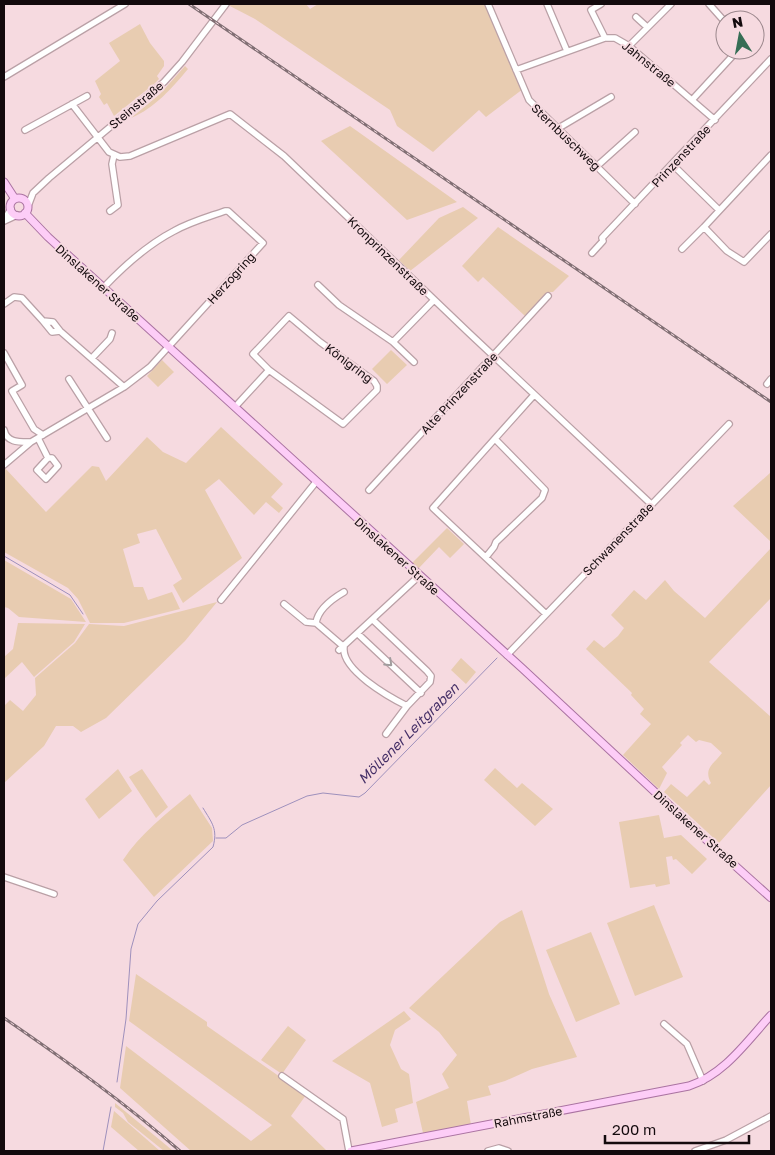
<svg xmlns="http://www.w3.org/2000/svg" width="775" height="1155" font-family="'Golos Text',sans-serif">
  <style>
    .green { fill: #e8ccb1 }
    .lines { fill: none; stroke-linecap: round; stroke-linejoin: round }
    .stream { stroke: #9e90bc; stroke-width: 1 }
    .minor-casing { stroke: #baa0a6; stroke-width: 8 }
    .major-casing { stroke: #aa73a1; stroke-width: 9 }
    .minor { stroke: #fff; stroke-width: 5.5 }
    .major { stroke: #fdcdf7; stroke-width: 7 }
    .rail-casing { stroke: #816f74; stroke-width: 3 }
    .rail { stroke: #f6dae0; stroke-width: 1; stroke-dasharray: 4; stroke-linecap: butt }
    .oneway { stroke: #a19d9e }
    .labels { text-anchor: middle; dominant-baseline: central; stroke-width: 4; stroke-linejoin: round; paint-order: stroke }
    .street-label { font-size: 12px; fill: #130a0d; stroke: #f6dae0 }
    .water-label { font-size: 14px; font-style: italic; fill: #452f67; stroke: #f6dae0 }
  </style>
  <rect width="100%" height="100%" fill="#f6dae0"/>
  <path class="green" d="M226 4H306L310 9 318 4H488L523 89 486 117 479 110 433 152 397 126 390 110 255 19Z
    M140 24 150 43 164 61V66L157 76 159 79 154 84 114 116 107 103 104 105 99 97 101 94 95 81 120 61 109 43Z
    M185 66 188 69C172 88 155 108 131 118L160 94Z
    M350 126 457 202 407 220 321 141Z
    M463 207 478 218 410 271 399 260 439 218Z
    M498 227 569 276 553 292H549L525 316 483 277 478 282 462 266Z
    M391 350 407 365 387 384 372 369Z
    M162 360 174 372 158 387 147 376Z
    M221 427 283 484 271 497 283 508 279 513 266 502 254 515 219 479 205 490 242 558 183 603 173 585 182 579 156 529 137 534 140 543 123 549 134 587H143L148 600 172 592 180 609 124 623H90L78 599 68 588 4 552V467L46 512 92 466 99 467 106 481 147 437 163 452 186 463Z
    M770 473 771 474V542L733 506Z
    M447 528 464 544 450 558 439 547 418 569 412 563Z
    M771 548V598L709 662 771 717V785L719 843 664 792 671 784 687 797 704 780 709 785 711 783C703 768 714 764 722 753L711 743 699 740 696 742 688 735 680 743 682 745 662 767 667 773 659 789 623 755 651 724 640 714 644 709 631 695 632 693 586 649 594 640 604 648 618 636 624 628 611 615 634 590 646 600 665 580 674 591 705 618Z
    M4 560 71 599 86 622 19 617 8 608 4 607Z
    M217 602 185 641 106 718 81 732 73 726H56L44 746 4 783V706L10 700 23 711 36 695 35 678 75 643 89 624 124 626Z
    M18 623 85 624 74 642 34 677 22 662 4 679V657L13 649Z
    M461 658 476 672 466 684 451 670Z
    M495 768 517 788 522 783 553 809 535 826 484 780Z
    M118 769 132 791 99 819 85 799Z
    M142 769 168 807 156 818 129 777Z
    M190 794 212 828 213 841 154 897 123 860C140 834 166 814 190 794Z
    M659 815 664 838 681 835 707 859 692 874 676 859 673 860 672 856 666 857 670 884 656 887 655 884 630 888 619 822Z
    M654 905 683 977 635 996 607 923Z
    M522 910 549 994 577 1057 532 1069 505 1081 488 1086 491 1095 467 1101 471 1125 423 1133 416 1102 449 1088 442 1074 457 1055 439 1032 409 1008 500 922Z
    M591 932 620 1004 576 1022 546 950Z
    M136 974 207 1022V1026L306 1095 291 1116 327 1151H191L120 1088 126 1046 251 1141 272 1125 129 1021Z
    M404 1011 411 1019 395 1030 390 1045 401 1069 409 1074 413 1103 395 1109 398 1122 382 1127 370 1083 332 1061Z
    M288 1026 306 1040 282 1074 261 1060Z
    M115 1103 166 1145 173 1151H164L128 1122 123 1113 115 1107Z
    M114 1111 160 1151H139L111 1127Z"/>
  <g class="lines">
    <path class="stream" d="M4 556 70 595 83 614
      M216 838H226L242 825 307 796 323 793 359 797 365 793 497 658
      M117 1082 126 1019 131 949 138 924 157 901 213 847C218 829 212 823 203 808
      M103 1151 111 1107"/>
    <defs>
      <path id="minor" d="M488 4 529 100 635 204
        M547 4 567 51
        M601 4 591 10 605 38
        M709 4 725 22
        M636 17 647 27
        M629 46 671 4
        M516 70 605 38H615L629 46 715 120
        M4 77 125 4
        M692 100 738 50
        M72 104 109 152 120 157 130 156 230 114 284 156 469 333 651 504
        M557 129 611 97
        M25 130 87 96
        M771 155 704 227 727 251 744 262 771 234
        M673 165 719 210
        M596 167 635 132
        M28 206 33 193 49 178 164 82 182 62 226 4
        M110 211 118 205 112 164 114 155
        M4 220 11 209
        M4 221 17 215
        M682 249 704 227
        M592 253 603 241 602 238 771 59
        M318 285 339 305 393 342 414 362
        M4 304 14 297 22 298 43 321 53 322 60 331 124 387
        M43 321 52 332 60 331
        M393 342 434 300
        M4 353 22 385 12 391 34 429 43 435
        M92 358 110 339 112 333
        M69 379 107 438
        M767 384 771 379
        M534 395 433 508 546 614
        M235 407 269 370 253 354 289 316 320 342 374 381 377 386V390L343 424 269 370
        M4 430C7 443 19 442 31 442L4 465
        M38 438 48 458H52L58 466 46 479 37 470 48 458
        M31 442 124 387 150 367 263 243 228 211H225C208 217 190 222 174 231 147 245 124 266 104 287
        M369 490 548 296
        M486 557 494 547 496 542 542 498 545 490 495 439
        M344 592C332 599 318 609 316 623L344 647C341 670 389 697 407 706
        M221 600 316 482
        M284 604 306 622 316 623
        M373 620 427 671 431 676 430 682 407 706 386 734
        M358 634 421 693
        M339 650 419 576
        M507 655 729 424
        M4 877 54 894
        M664 1024 687 1044 703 1081
        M282 1076 343 1119 349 1151
        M488 1151 499 1148 508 1151
        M695 1151 726 1140 771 1116"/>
      <path id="major" d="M4 182 15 199
        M10 207a9 9 0 1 1 18 0a9 9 0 1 1-18 0Z
        M25 213 48 237 523 669 701 835 771 898
        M351 1151 689 1086C725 1074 747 1041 771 1015"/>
    </defs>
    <use href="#minor" class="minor-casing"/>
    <use href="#major" class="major-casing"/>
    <use href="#minor" class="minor"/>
    <use href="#major" class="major"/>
    <defs>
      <path id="rail" d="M189 4 771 402
        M4 1018C65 1060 124 1102 180 1151"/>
    </defs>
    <use href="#rail" class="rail-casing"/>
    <use href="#rail" class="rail"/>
  </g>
  <defs><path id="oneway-chevron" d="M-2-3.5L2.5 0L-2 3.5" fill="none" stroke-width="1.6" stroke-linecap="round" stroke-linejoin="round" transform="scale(1.25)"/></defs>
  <use class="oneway" href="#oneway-chevron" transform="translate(389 663) rotate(43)"/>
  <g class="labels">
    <g class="street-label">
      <text transform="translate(649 64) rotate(39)">Jahnstraße</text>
      <text transform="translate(136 105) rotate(-40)">Steinstraße</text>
      <text transform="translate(566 137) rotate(44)">Sternbuschweg</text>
      <text transform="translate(681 156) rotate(-47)">Prinzenstraße</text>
      <text transform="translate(388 256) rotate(44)">Kronprinzenstraße</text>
      <text transform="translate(231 278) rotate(-48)">Herzogring</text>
      <text transform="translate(98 283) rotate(42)">Dinslakener Straße</text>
      <text transform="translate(349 363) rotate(37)">Königring</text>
      <text transform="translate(459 393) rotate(-47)">Alte Prinzenstraße</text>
      <text transform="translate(618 539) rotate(-46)">Schwanenstraße</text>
      <text transform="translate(397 556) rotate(42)">Dinslakener Straße</text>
      <text transform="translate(696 829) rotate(42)">Dinslakener Straße</text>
      <text transform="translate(528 1117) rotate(-11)">Rahmstraße</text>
    </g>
    <g class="water-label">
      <text transform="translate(408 733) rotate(-45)">Möllener Leitgraben</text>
    </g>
  </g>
  <rect width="775" height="1155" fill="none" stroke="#130a0d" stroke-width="10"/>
  <g transform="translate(740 35) rotate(349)"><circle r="24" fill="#f6dae0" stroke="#9b878c"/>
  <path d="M0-4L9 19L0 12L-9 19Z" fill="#366e55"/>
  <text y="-8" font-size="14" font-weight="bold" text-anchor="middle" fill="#130a0d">N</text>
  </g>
  <path d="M605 1135v8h144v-8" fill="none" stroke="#130a0d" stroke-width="2.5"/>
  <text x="612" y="1135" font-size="15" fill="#130a0d" stroke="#f6dae0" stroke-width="4" paint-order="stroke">200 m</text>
</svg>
